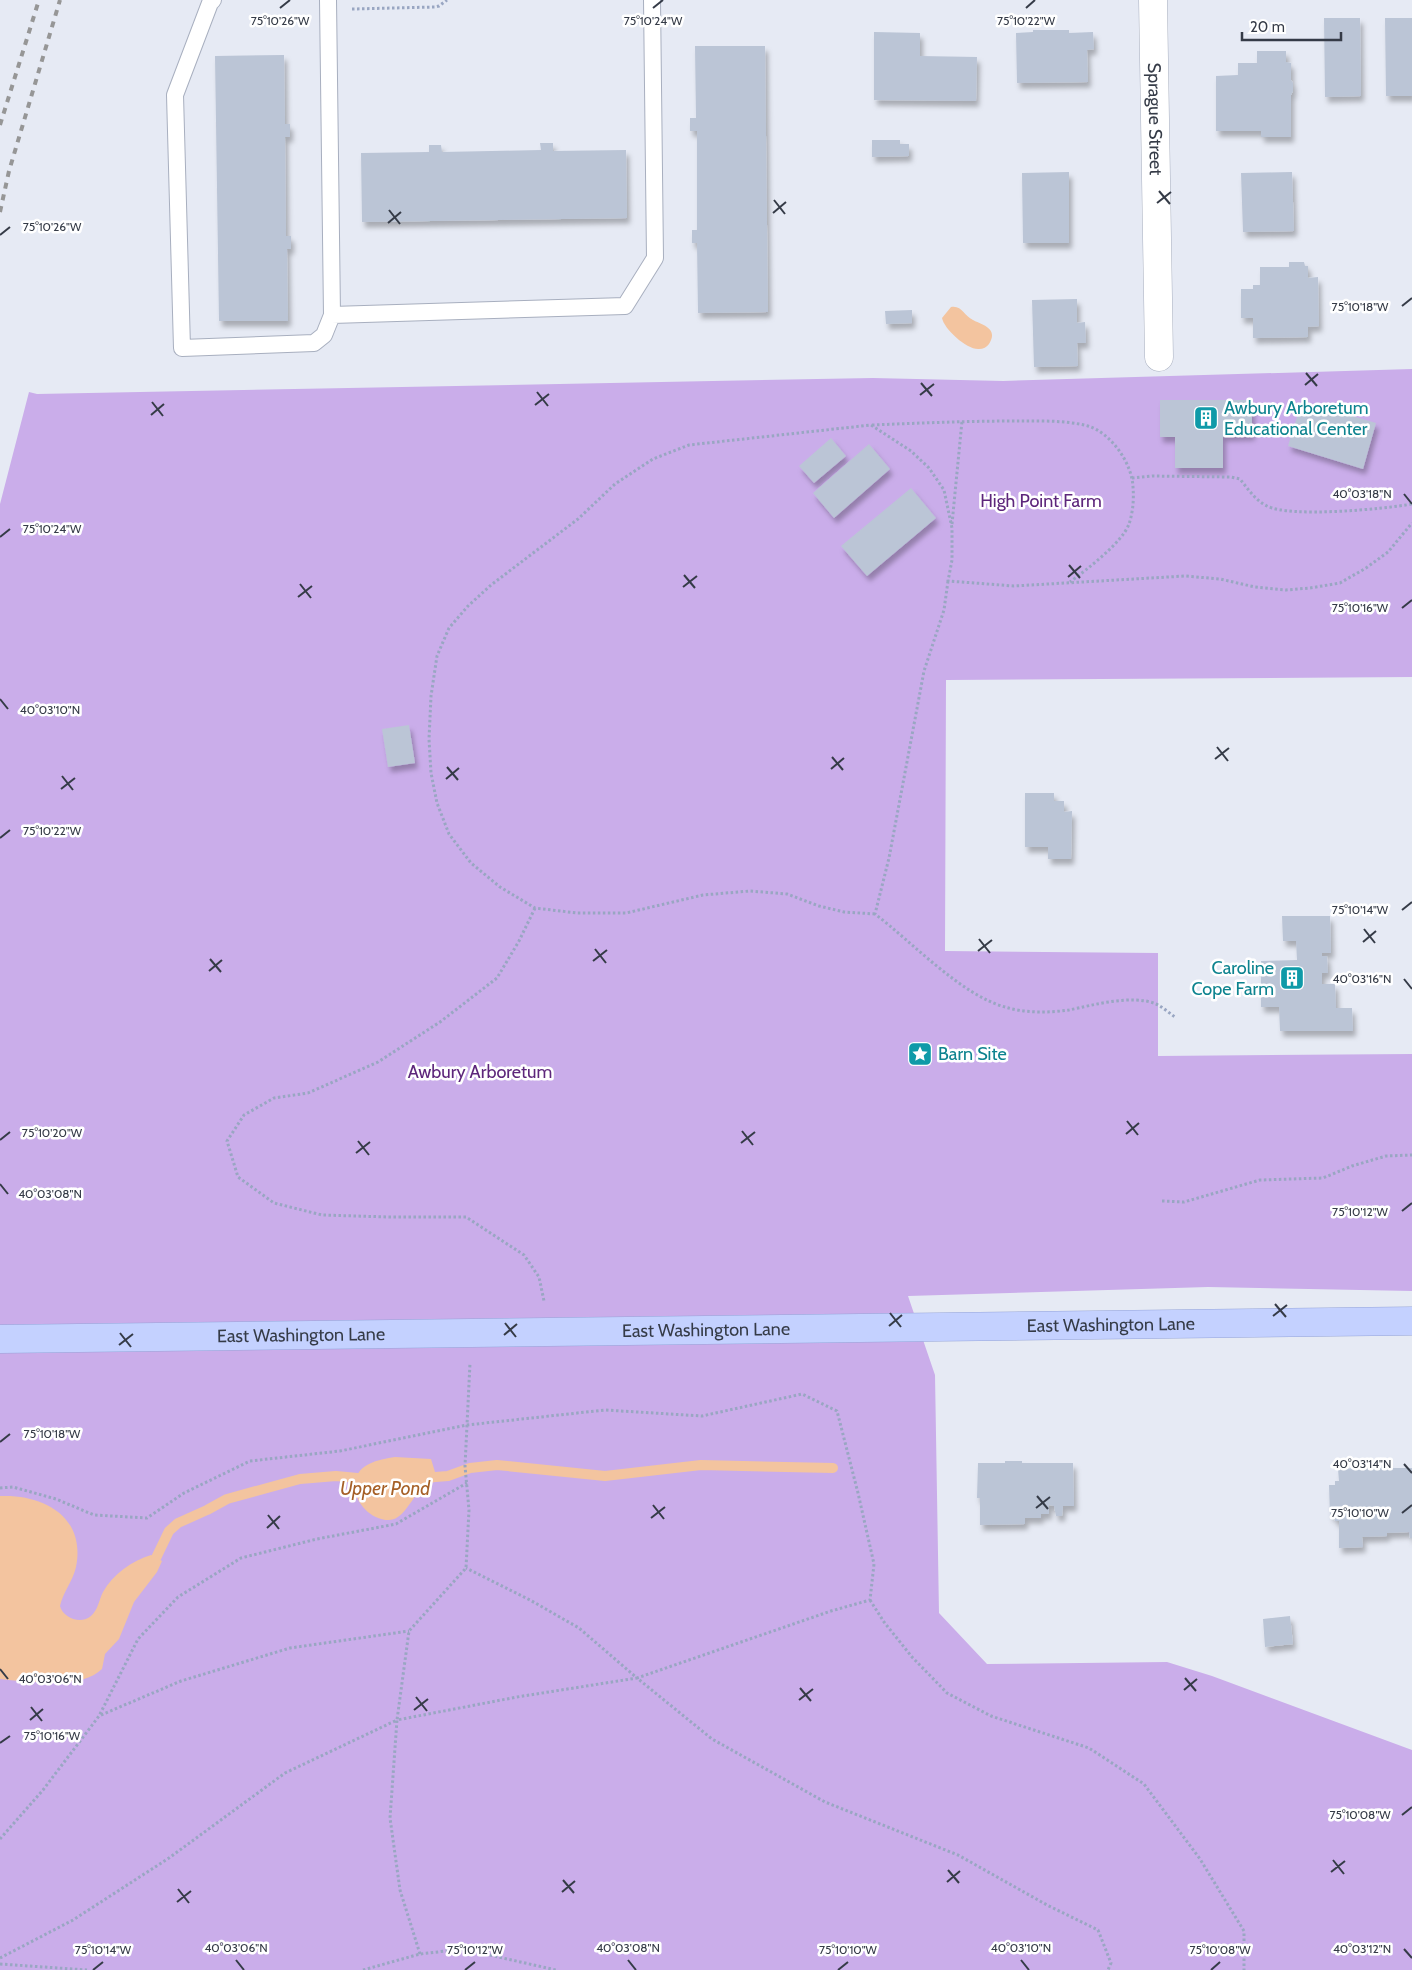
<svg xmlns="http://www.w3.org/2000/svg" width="1412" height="1970" font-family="Cabin,sans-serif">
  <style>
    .green { fill: #caadea }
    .water { fill: #f3c49f }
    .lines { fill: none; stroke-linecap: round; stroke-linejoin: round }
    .stream { stroke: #f3c49f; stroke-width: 10 }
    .building { fill: #bbc5d6; filter: url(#shadow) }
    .lane-casing { stroke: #a8afbf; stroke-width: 18 }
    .street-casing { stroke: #a8afbf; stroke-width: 29 }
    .secondary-casing { stroke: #96a5d9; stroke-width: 29 }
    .path { stroke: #99a6c2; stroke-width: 3; stroke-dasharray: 2.5 2.5; stroke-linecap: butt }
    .lane { stroke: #fff; stroke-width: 16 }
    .street { stroke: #fff; stroke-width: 28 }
    .secondary { stroke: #c4d1ff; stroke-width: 28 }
    .rail { stroke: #969696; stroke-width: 4; stroke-dasharray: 6 6; stroke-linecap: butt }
    .ticks { fill: none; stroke: #353b47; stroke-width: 2 }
    .labels { text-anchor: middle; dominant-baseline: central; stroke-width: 5; stroke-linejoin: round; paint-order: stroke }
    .street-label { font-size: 18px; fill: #353b47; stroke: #fff }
    .culture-label { font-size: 18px; fill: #0d838f; stroke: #fff; text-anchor: start }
    .park-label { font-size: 18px; fill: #5d267b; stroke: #fff }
    .water-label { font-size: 19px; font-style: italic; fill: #a66027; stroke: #fff }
    .ticks-label { font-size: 12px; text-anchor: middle; fill: #353b47; stroke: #fff; stroke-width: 5; stroke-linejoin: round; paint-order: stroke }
  </style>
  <defs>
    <filter id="shadow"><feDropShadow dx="3" dy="5.5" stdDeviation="2.5" flood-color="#0004"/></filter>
  </defs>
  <rect width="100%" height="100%" fill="#e6eaf4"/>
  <path class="green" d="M1412 369V677L946 680 945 951 1158 953V1056L1412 1054V1291L1208 1287 908 1296 935 1375 939 1613 987 1664 1167 1662 1212 1676 1412 1750V1970H0V504L29 392 37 394 873 378 1003 381Z"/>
  <path class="water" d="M951 307C962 305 964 316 973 320 982 325 999 328 989 344 987 347 983 349 979 349 967 350 944 329 942 318Z
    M395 1457 431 1459 435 1472V1482C415 1483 408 1520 389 1520 361 1520 339 1479 369 1464 377 1460 387 1458 395 1457Z
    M0 1496C44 1494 86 1517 76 1567 73 1581 63 1592 60 1606 63 1618 81 1625 91 1616 98 1610 99 1600 103 1592 113 1574 132 1561 151 1555L162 1561 157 1572 134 1602 119 1639 105 1654 102 1669C96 1674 91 1677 84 1679 58 1684 26 1682 0 1679Z"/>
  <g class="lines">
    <path class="stream" d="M423 1478 448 1476 470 1468 497 1465 605 1476 701 1465 833 1468
      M156 1558 169 1531 178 1523 207 1510 227 1499 300 1479 336 1476 368 1479"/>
  </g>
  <path class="building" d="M1324 18H1360L1361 96 1325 97Z
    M1385 18H1412V96H1386Z
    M1033 30H1069V33L1093 32 1094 49 1087 50 1088 82 1017 83 1016 33 1033 32Z
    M874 32 920 33V56L977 57 976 101 874 100Z
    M695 46H765L768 312 698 313 697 243H692V230H697V131H690V118H696Z
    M1257 51H1286V62L1291 63V80L1293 83V91L1291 95V137H1261V131H1216V76L1238 75V63H1257Z
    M284 55 285 124H290V137H285L286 236H291V249H287L288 321H219L215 56Z
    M872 140H900V144H909V156L872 157Z
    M540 143H553V151L626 150 627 218 362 222 361 153 429 152V145H441L442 152 541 150Z
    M1069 172V243H1023L1022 173Z
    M1292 172 1294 231 1243 232 1241 173Z
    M1289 262H1304L1305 266H1308V278L1318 277 1319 326 1308 327V337L1253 338V318H1241V289H1253V285H1260V267H1289Z
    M1077 299V323L1085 322 1086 343H1077L1078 366 1034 367 1032 300Z
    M912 310V323L886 324 885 311Z
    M1160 400H1252V435L1223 436V468H1175V437H1160Z
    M1302 401 1376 423 1363 469 1288 446Z
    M831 438 846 456 814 483 799 466Z
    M869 444 890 469 834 518 813 493Z
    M911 488 936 518 867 576 841 546Z
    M409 725 415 763 388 767 382 729Z
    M1025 793H1054V801H1064V812L1072 811 1071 859H1048V847H1025Z
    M1282 916H1330L1331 953H1322V956H1327L1328 973H1322V984H1335L1336 1008H1352L1353 1031H1280L1279 1007H1261V961L1297 960 1296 941H1283Z
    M1005 1461H1022V1463H1073L1074 1506H1063L1062 1516H1056L1054 1506 1049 1505V1514H1041V1518H1025V1524L980 1525V1498H977L978 1463H1005Z
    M1387 1462V1468H1412V1538H1410L1409 1532 1387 1533V1536L1362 1537 1363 1547 1339 1548V1521H1335L1334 1516H1330L1329 1485H1335V1481H1339L1338 1469 1356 1468V1463Z
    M1290 1616 1293 1644 1265 1647 1263 1619Z"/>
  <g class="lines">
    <defs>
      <path id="lane" d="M213 0 210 3 175 95 182 348 314 343 324 335 332 315 328 0
        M332 315 625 306 655 258 652 0"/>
      <g id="street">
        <path id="s1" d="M1153 0 1159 357"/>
      </g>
      <g id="secondary">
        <path id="s2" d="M0 1339 1412 1321"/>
      </g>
    </defs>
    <use href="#lane" class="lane-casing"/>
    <use href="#street" class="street-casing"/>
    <use href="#secondary" class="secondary-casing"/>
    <path class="path" d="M352 9 435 7 439 6 447 0
      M872 425C920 423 968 421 1016 421 1039 421 1065 420 1088 426 1111 433 1132 463 1133 487 1134 499 1133 512 1129 524 1122 543 1086 570 1070 582
      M1132 478 1152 476 1231 477 1240 479C1248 489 1255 500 1267 506 1290 518 1384 509 1412 504
      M952 524 962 421
      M948 581 944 610 924 671 889 858 875 914C912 942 961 995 1005 1007 1024 1013 1049 1013 1069 1010 1093 1005 1133 994 1156 1004 1163 1007 1169 1013 1175 1017
      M535 908 519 941 497 978 440 1022 378 1062 308 1093 274 1098 244 1115 227 1141 238 1177 274 1203 322 1215 389 1217H466L524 1255 539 1277 544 1301
      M875 914 844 912 819 906 787 894 750 891 703 895 626 913H577L535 908 500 887 471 863 449 834 437 803 431 773 429 739 431 696 437 656 449 628 468 606 491 585 578 519 615 484 653 459 689 445 871 425 911 451 929 468 944 490 952 528V560L948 581 1014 586 1185 576 1220 579 1255 587 1286 590 1310 588 1340 583 1366 568 1388 552 1412 523
      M1162 1201 1184 1202 1260 1180 1323 1178 1352 1166 1386 1156 1412 1155
      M0 1488 13 1487 56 1499 94 1515 147 1518 184 1493 250 1461 340 1451 467 1425 605 1410 702 1416 802 1394 837 1411 858 1493 874 1564 870 1600 831 1611 637 1678 712 1739 825 1802 958 1855 1047 1905 1098 1930 1111 1963 1108 1970
      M870 1600 884 1622 912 1657 947 1693 991 1716 1089 1748 1144 1784 1200 1859 1244 1931V1970
      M101 1715 181 1681 290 1648 409 1631
      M0 1839 43 1790 99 1716 138 1639 178 1597 241 1558 317 1539 396 1524 467 1483
      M420 1954 400 1890 390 1818 397 1720 517 1697 637 1678 579 1628 530 1600 466 1568
      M0 1958 73 1920 169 1858 285 1773 397 1720 409 1631 466 1568 469 1510 465 1466 470 1363
      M0 1964 87 1970
      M363 1970 420 1954 463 1949 556 1970"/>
    <use href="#lane" class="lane"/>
    <use href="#street" class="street"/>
    <use href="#secondary" class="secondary"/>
    <path class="rail" d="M0 125 39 0
      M0 212 9 171 60 0"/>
  </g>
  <path class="ticks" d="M280 8 290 0M653 8 663 0M1026 8 1035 0M1159 191 1170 204M774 200 785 214M1157 203 1171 192M389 210 400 224M773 213 786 202M388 223 401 212M0 235 10 227M1402 306 1412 298M1306 373 1317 386M921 383 932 396M1305 385 1318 374M537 392 548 406M920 395 934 384M152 402 163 416M535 405 549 394M151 415 164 404M1404 494 1412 504M0 537 10 529M1069 565 1080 578M684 575 695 588M1068 577 1081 566M300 584 311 598M683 587 697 576M298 597 312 586M1402 608 1412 600M0 699 8 709M1217 747 1228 761M832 757 843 770M1215 759 1229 748M447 767 458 780M831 769 844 758M62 776 73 790M446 779 459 768M61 789 75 778M0 838 10 830M1402 910 1412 902M1364 929 1375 943M979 939 990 953M1363 942 1376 931M595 949 606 963M978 951 992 940M210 959 221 972M593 961 607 950M209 971 222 960M1404 979 1412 989M1127 1121 1138 1135M742 1131 753 1145M1126 1134 1139 1123M0 1140 10 1132M358 1141 369 1155M741 1143 755 1132M356 1153 370 1142M0 1184 8 1194M1402 1211 1412 1203M1275 1304 1286 1317M890 1313 901 1327M1273 1316 1287 1305M505 1323 516 1337M889 1326 902 1315M120 1333 131 1347M504 1335 517 1324M119 1345 133 1334M0 1442 10 1434M1404 1464 1412 1473M1037 1496 1048 1509M653 1505 664 1519M1036 1508 1050 1497M1402 1513 1412 1505M268 1515 279 1529M651 1518 665 1507M267 1528 280 1516M0 1669 8 1679M1185 1678 1196 1691M800 1688 811 1701M1184 1690 1197 1679M416 1697 427 1711M799 1700 813 1689M31 1707 42 1721M414 1710 428 1699M30 1720 43 1709M0 1743 10 1736M1402 1815 1412 1807M1333 1860 1344 1874M948 1870 959 1883M1331 1872 1345 1861M563 1880 574 1893M947 1882 960 1871M178 1889 189 1903M562 1892 575 1881M177 1902 191 1891M1404 1949 1412 1958M236 1960 244 1970M628 1960 636 1970M1021 1960 1029 1970M93 1970 103 1962M465 1970 475 1962M838 1970 848 1962M1211 1970 1220 1962"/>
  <defs>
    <symbol id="building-square" viewBox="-11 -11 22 22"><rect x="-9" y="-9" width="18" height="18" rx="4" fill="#0f9aa8" stroke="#fff"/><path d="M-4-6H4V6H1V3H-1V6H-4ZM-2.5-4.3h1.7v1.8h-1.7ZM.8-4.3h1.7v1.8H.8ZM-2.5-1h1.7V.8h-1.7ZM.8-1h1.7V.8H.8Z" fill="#fff"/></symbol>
    <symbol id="sight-square" viewBox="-11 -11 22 22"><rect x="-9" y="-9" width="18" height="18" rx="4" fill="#0f9aa8" stroke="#fff"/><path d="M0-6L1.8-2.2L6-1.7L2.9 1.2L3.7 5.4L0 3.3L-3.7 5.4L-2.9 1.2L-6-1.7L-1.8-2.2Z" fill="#fff"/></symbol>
  </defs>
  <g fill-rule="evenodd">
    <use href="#building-square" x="1192" y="404" width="28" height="28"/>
    <use href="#building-square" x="1278" y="964" width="28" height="28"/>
    <use href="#sight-square" x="906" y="1040" width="28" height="28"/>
  </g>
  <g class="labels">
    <g class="street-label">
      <text stroke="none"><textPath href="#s1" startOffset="119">Sprague Street</textPath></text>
      <text stroke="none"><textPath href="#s2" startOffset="1111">East Washington Lane</textPath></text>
      <text stroke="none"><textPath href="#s2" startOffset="706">East Washington Lane</textPath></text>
      <text stroke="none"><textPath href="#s2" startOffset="301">East Washington Lane</textPath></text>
    </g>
    <g class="culture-label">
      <text x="1224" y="408">Awbury Arboretum<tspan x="1224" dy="21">Educational Center</tspan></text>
      <text x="1274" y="968" text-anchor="end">Caroline<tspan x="1274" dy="21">Cope Farm</tspan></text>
      <text x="938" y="1054">Barn Site</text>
    </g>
    <g class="park-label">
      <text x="1041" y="501">High Point Farm</text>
      <text x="480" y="1072">Awbury Arboretum</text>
    </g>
    <g class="water-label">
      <text x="385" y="1488">Upper Pond</text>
    </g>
  </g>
  <g class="ticks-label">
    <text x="1026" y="25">75°10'22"W</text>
    <text x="280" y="25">75°10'26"W</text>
    <text x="653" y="25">75°10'24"W</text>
    <text x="52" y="231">75°10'26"W</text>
    <text x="1360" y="311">75°10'18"W</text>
    <text x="1362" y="498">40°03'18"N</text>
    <text x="52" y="533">75°10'24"W</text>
    <text x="1360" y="612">75°10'16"W</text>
    <text x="50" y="714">40°03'10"N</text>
    <text x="52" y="835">75°10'22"W</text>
    <text x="1360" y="914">75°10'14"W</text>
    <text x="1362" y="983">40°03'16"N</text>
    <text x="52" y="1137">75°10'20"W</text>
    <text x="50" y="1198">40°03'08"N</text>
    <text x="1360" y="1216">75°10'12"W</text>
    <text x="52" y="1438">75°10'18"W</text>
    <text x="1362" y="1468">40°03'14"N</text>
    <text x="1360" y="1517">75°10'10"W</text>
    <text x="50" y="1683">40°03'06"N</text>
    <text x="52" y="1740">75°10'16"W</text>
    <text x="1360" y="1819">75°10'08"W</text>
    <text x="236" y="1952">40°03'06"N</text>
    <text x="628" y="1952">40°03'08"N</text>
    <text x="1021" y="1952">40°03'10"N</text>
    <text x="1362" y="1953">40°03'12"N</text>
    <text x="103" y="1954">75°10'14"W</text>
    <text x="475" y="1954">75°10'12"W</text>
    <text x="848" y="1954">75°10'10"W</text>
    <text x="1220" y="1954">75°10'08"W</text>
  </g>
  <path d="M1242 32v8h99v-8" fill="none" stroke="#353b47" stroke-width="2.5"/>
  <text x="1250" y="32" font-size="15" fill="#353b47" stroke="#ffffff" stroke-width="4" paint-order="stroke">20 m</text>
</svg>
